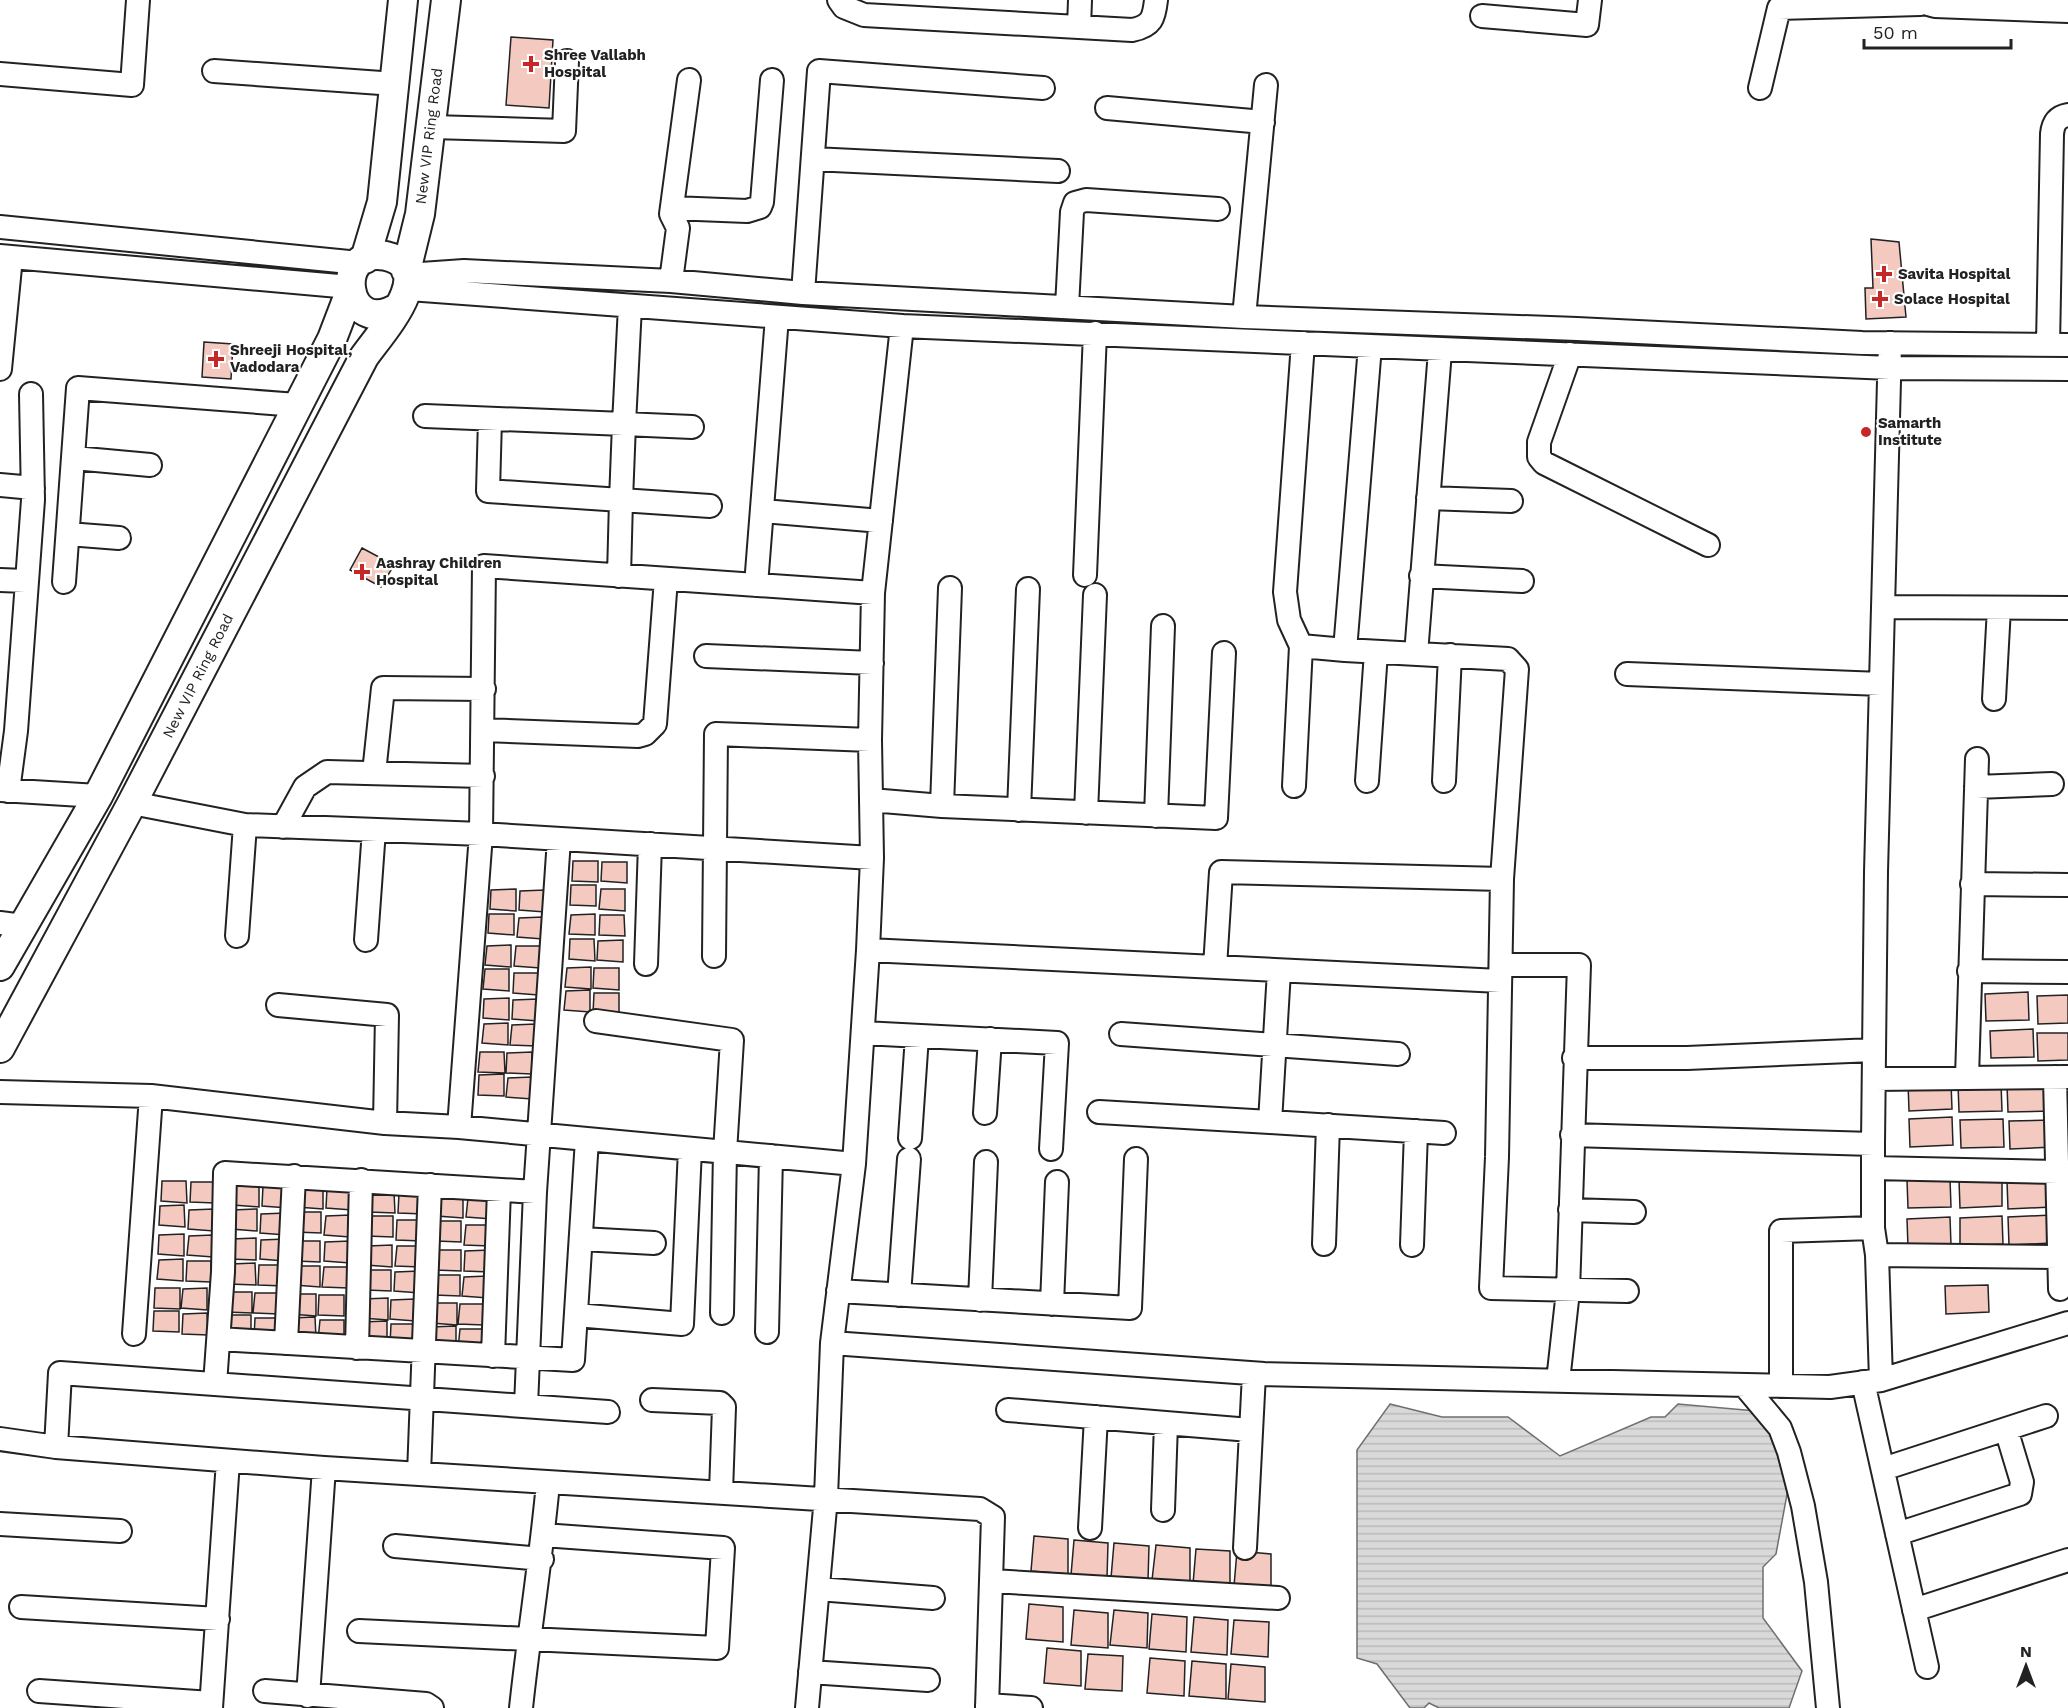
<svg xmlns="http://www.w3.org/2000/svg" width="2068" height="1708" font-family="'Work Sans',sans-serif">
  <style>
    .water { fill: url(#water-rules); stroke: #6f6f6f; stroke-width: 1.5 }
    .building { fill: #f3c9c0; stroke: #222; stroke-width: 1.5 }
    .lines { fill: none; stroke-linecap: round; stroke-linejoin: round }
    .minor-casing { stroke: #222; stroke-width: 26 }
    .major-casing { stroke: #222; stroke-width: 32 }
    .minor { stroke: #fff; stroke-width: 22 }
    .major { stroke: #fff; stroke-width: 28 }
    .poi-dot { fill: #c62828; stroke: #fff; stroke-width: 2 }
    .labels { text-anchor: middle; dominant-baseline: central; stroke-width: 4.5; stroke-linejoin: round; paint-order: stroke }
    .poi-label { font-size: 15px; font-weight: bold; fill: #222; stroke: #fff; text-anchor: start }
    .street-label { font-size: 15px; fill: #222; stroke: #fff }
  </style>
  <defs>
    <pattern id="water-rules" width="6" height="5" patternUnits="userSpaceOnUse" patternTransform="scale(1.5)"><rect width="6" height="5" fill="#d9d9d9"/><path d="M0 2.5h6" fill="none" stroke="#bababa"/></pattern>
  </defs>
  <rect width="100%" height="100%" fill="#fff"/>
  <path class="water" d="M1390 1404 1442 1417H1508L1560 1456 1651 1417H1665L1678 1404 1756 1411 1776 1430 1788 1489 1776 1554 1763 1567V1618L1802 1671 1789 1708H1439L1429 1703 1424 1708H1410L1377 1664 1357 1658V1450Z"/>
  <path class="building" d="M511 37 553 40 549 108 506 105Z
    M1871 239 1899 242 1906 317 1866 319 1865 288H1873Z
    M204 342 233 344 231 379 202 377Z
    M362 548 394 565 381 587 350 570Z
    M573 861H598V882L572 881Z
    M602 862H627V883L601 881Z
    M571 885H596V906L570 905Z
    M516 889V911L490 909 491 890Z
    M601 889H625V911L599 909Z
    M545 890V912L519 910 520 891Z
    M489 914H514V935L488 933Z
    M595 914V935L569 934 571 915Z
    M600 915H624L625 936 599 935Z
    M543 917V939L517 937 519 918Z
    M570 939H594L595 961 569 959Z
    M623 940V962L597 960 598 941Z
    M511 945V967L485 965 487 946Z
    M516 946H540V968L514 966Z
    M591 967V989L565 987 567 968Z
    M594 968H619V990L593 988Z
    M485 969H509V991L483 989Z
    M514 973H538V995L513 993Z
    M590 990V1012L564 1010 566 991Z
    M2028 992 2029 1020 1986 1021 1985 994Z
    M594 993H619V1015L593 1013Z
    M2068 995V1023L2038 1024 2037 996Z
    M509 998V1020L483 1018 484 999Z
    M538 999V1021L512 1019 513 1000Z
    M508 1023V1045L482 1043 484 1024Z
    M536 1024V1046L510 1045 512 1025Z
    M2033 1029 2034 1057 1991 1058 1990 1031Z
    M2037 1033H2068V1060L2038 1061Z
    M480 1052H504L505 1073 478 1072Z
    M532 1052V1074L506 1073 507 1053Z
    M504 1074V1096L478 1095 479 1075Z
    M532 1077V1099L506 1097 508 1078Z
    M1951 1082 1952 1109 1909 1111 1908 1083Z
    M2001 1083 2002 1111 1959 1112 1958 1084Z
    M2050 1083 2051 1111 2008 1112 2007 1085Z
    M1952 1117 1953 1145 1910 1147 1909 1119Z
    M2003 1119 2004 1147 1961 1148 1960 1120Z
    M2052 1120 2053 1147 2010 1149 2009 1121Z
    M1950 1179 1951 1207 1908 1208 1907 1180Z
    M2002 1179V1206L1960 1208 1959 1180Z
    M2050 1179 2051 1207 2008 1209 2007 1181Z
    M162 1181H186L187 1203 161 1201Z
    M191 1182H215V1203L190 1202Z
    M259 1185V1207L233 1205 234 1186Z
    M263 1186H288V1208L262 1206Z
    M323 1187V1209L297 1207 299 1188Z
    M327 1188H352V1210L326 1208Z
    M370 1192H394L395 1213 369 1212Z
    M423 1192 424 1214 398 1213 399 1193Z
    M439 1197H463V1218L437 1216Z
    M492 1197V1219L466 1217 468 1198Z
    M184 1205 185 1227 159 1225 160 1206Z
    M214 1209V1231L188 1229 189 1210Z
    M257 1209V1231L231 1229 232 1210Z
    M297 1212H321V1233L295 1232Z
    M286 1213V1235L260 1233 261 1214Z
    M350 1215V1237L324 1235 326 1216Z
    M2051 1215 2052 1243 2009 1245 2008 1217Z
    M368 1216H393V1237L367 1236Z
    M2002 1216 2003 1244 1960 1246V1218Z
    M1950 1217 1951 1245 1908 1247 1907 1219Z
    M397 1220H422V1241L396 1240Z
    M437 1221H461V1242L436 1241Z
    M466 1225H490V1246L464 1245Z
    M184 1234V1256L158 1254 159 1235Z
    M213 1235V1257L187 1255 189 1236Z
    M256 1238V1260L230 1259 232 1239Z
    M285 1239V1261L260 1259 261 1240Z
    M296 1241H320V1262L295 1261Z
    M350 1241V1263L324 1261 325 1242Z
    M392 1245V1267L366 1265 368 1246Z
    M397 1246H421V1267L395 1266Z
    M436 1250H461V1271L435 1270Z
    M490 1250V1272L464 1271 465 1251Z
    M183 1259V1281L157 1279 159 1260Z
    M187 1261H211V1282L186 1281Z
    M255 1263 256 1285 229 1284 231 1264Z
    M259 1265H284V1286L258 1285Z
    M295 1266H320V1287L294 1285Z
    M324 1267H348V1288L322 1287Z
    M367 1270H391V1291L366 1290Z
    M420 1271V1293L394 1291 395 1272Z
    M436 1275H460V1296L434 1295Z
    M488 1276V1298L462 1296 464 1277Z
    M1988 1285 1989 1312 1946 1314 1945 1286Z
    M155 1288H180V1309L154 1308Z
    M207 1288V1310L181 1308 183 1289Z
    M228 1292H252V1313L226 1312Z
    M255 1293H279V1314L253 1313Z
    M292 1294H316V1316L290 1314Z
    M319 1295H344V1316L318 1315Z
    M388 1298V1320L362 1318 363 1299Z
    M415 1299V1321L390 1319 391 1300Z
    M432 1303H457V1325L431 1323Z
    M460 1304H484V1325L458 1324Z
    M154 1311H179V1332L153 1331Z
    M207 1313 208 1335 182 1334 183 1314Z
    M227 1315H251V1337L225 1335Z
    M315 1317 316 1338 289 1337 291 1318Z
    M255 1318H280V1339L254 1338Z
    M320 1320H344V1341L318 1340Z
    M387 1321V1343L361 1341 362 1322Z
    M391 1324H415L416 1346 390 1344Z
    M456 1326V1348L430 1346 431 1327Z
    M460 1329H484V1351L458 1349Z
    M1034 1536 1068 1539V1574L1031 1571Z
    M1074 1540 1108 1543 1107 1578 1071 1575Z
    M1114 1543 1149 1546 1148 1581 1111 1578Z
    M1156 1545 1190 1548V1583L1152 1580Z
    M1196 1549 1230 1551V1586L1193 1584Z
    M1237 1551 1271 1554V1589L1234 1586Z
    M1029 1604 1063 1607V1642L1026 1639Z
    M1074 1610 1108 1613V1648L1071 1645Z
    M1114 1610 1148 1613 1147 1648 1110 1645Z
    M1152 1614 1187 1617 1186 1652 1149 1649Z
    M1194 1617 1228 1620 1227 1655 1191 1652Z
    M1234 1620 1269 1622 1268 1657 1231 1654Z
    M1047 1648 1081 1651V1686L1044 1683Z
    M1088 1654 1123 1656 1122 1691 1085 1689Z
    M1150 1658 1185 1661 1184 1696 1147 1693Z
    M1192 1661 1226 1664V1699L1189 1696Z
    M1231 1664 1265 1667V1702L1228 1699Z"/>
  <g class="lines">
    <defs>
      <path id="minor" d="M839 0 844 7 864 15 1132 30C1152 26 1154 18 1156 0
        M1913 0 1935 6 2068 11
        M1482 16 1587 25 1590 0
        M1079 27 1080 0
        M214 71 395 84
        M0 74 132 85 138 0
        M1760 88 1779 8 1920 4
        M1107 108 1263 122
        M432 127 564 131 567 61
        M813 159 1058 171
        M672 208 747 211 760 207 762 202 772 80
        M0 227 359 263
        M0 256 350 287
        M407 275 464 271 671 281 803 293 1244 317 1577 329 1862 343 2068 345
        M671 281 678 228 671 214 689 80
        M409 289 902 326 1890 368 2068 369
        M803 293 819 71 1043 88
        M630 306 624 424 692 427
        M1067 307 1072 212 1075 203 1086 200 1218 209
        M1244 317 1266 85
        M2048 345 2052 134C2053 123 2057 117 2068 115
        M1370 346 1345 650 1508 659 1517 669 1502 879
        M1570 354 1539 442V457L1544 463 1708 545
        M0 369 11 257
        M425 416 624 424 621 500 488 491 490 419
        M74 458 150 465
        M0 485 33 488
        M1428 498 1511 501
        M763 511 881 521
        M68 534 119 538
        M1085 575 1095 333
        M619 576 621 500 710 506
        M1421 576 1522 581
        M0 580 25 581
        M64 582 78 388 297 405
        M756 585 777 317
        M1883 607 2068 608
        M1301 646 1289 620 1285 592 1303 343
        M1416 654 1440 351
        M706 656 872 663
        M1627 674 1881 684
        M1994 699 1999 608
        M484 730 638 736 645 734 655 724 666 579
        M374 773 383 688 484 689
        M1367 781 1376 652
        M1444 781 1450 655
        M1294 786 1301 646 1345 650
        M1976 787 2052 784
        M0 790 98 796
        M8 791 16 731 33 500 31 394
        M871 800 942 806 1216 818 1224 653
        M132 803 245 825 481 834 872 858
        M942 806 950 588
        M1019 810 1028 589
        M1086 813 1095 595
        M1156 816 1163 626
        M283 827 305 787 327 772 483 776
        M1972 884 2068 885
        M0 923 23 926
        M237 936 245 825
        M366 940 374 830
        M868 950 1500 981
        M714 956 716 734 870 740
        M646 964 650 844
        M1501 965H1579L1568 1291 1558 1381
        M1215 967 1221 872 1502 879 1497 1157 1491 1288 1627 1291
        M1969 971 2068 972
        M278 1005 387 1015 385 1123
        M596 1021 732 1040 725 1152 722 1313
        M863 1033 1057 1043 1051 1149
        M1121 1034 1398 1054
        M1574 1058H1687L1874 1050
        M1967 1077 1977 759
        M2055 1077 2060 1289
        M1874 1079 2068 1077
        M0 1092 151 1096 385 1123 459 1127 854 1164
        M1099 1112 1270 1122 1279 971
        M985 1113 990 1039
        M1270 1122 1444 1133
        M459 1127 481 834 484 566 873 593
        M1572 1135 1873 1144
        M910 1138 917 1036
        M1873 1168 2058 1172
        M1570 1210 1634 1212
        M581 1239 654 1243
        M1324 1244 1328 1125
        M1412 1245 1416 1131
        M1877 1255 2058 1257
        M838 1291 1130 1308 1136 1159
        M899 1295 909 1159
        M980 1300 986 1162
        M1052 1304 1057 1182
        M576 1315 682 1324 690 1149
        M767 1332 771 1156
        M134 1334 151 1096
        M219 1339 573 1360 587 1139
        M286 1343 294 1176
        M832 1343 1264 1374 1830 1387 1881 1380 1877 1255 1873 1228V1144L1876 872 1890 343
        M357 1348 361 1180
        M493 1356 499 1190
        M1881 1380 2068 1323
        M1863 1382 1927 1667
        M215 1384 223 1272 225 1173 535 1192 559 839
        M1744 1385 1780 1428 1789 1452 1803 1506 1816 1582 1828 1708
        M1781 1386V1231L1873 1228
        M652 1400 720 1403 724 1407 721 1492
        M526 1406 535 1192
        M1008 1410 1250 1430
        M0 1439 56 1447 324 1468 980 1509 993 1517 987 1708
        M56 1447 60 1373 608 1412
        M1883 1469 2046 1416
        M419 1474 430 1185
        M1163 1510 1166 1423
        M0 1524 120 1531
        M1090 1528 1096 1417
        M1897 1534 2020 1494 2022 1482 2006 1429
        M395 1546 542 1559
        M1245 1548 1254 1374
        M992 1581 1278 1598
        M818 1589 933 1598
        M21 1607 218 1619
        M1914 1610 2068 1560
        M359 1631 717 1648 723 1548 543 1535
        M810 1672 928 1680
        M39 1691 211 1703
        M265 1691 426 1704 432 1708
        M308 1696 324 1468
        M987 1705 1031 1708
        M211 1708 228 1461
        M521 1708C529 1633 541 1559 548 1483
        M807 1708 826 1497 832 1343 854 1164 868 950 872 858 870 740 873 593 902 326"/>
      <path id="major" d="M365 259 382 202 403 0
        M406 271 420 214 446 0
        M0 966 98 796 332 339 350 292
        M0 1048 132 803 364 357C379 335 441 269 386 256 332 244 343 341 399 307"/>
    </defs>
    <use href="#minor" class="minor-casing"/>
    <use href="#major" class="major-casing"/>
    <use href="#minor" class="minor"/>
    <use href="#major" class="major"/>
  </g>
  <g class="poi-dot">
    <path d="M528 55h6v6h6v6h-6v6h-6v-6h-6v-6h6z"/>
    <path d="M1881 265h6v6h6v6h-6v6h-6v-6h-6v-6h6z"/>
    <path d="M1877 290h6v6h6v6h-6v6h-6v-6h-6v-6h6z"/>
    <path d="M213 350h6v6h6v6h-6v6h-6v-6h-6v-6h6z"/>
    <circle cx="1866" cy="432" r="6"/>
    <path d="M359 563h6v6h6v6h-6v6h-6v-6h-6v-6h6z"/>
  </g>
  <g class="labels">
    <g class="poi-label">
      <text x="544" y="55">Shree Vallabh<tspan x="544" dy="17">Hospital</tspan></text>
      <text x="1898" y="274">Savita Hospital</text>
      <text x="1894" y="299">Solace Hospital</text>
      <text x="230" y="350">Shreeji Hospital,<tspan x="230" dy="17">Vadodara</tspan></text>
      <text x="1878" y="423">Samarth<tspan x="1878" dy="17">Institute</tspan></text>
      <text x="376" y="563">Aashray Children<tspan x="376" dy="17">Hospital</tspan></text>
    </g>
    <g class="street-label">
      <text transform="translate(429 136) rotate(-83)">New VIP Ring Road</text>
      <text transform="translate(198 676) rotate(-63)">New VIP Ring Road</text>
    </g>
  </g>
  <g transform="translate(2026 1666)" stroke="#ffffff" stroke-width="4.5" paint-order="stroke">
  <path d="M0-4.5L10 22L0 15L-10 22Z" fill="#222222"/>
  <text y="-9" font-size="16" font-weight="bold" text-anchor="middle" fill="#222222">N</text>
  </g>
  <path d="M1864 39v9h147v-9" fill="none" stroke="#222222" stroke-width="3"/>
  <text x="1873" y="39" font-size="18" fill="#222222" stroke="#ffffff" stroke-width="4.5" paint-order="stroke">50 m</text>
</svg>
